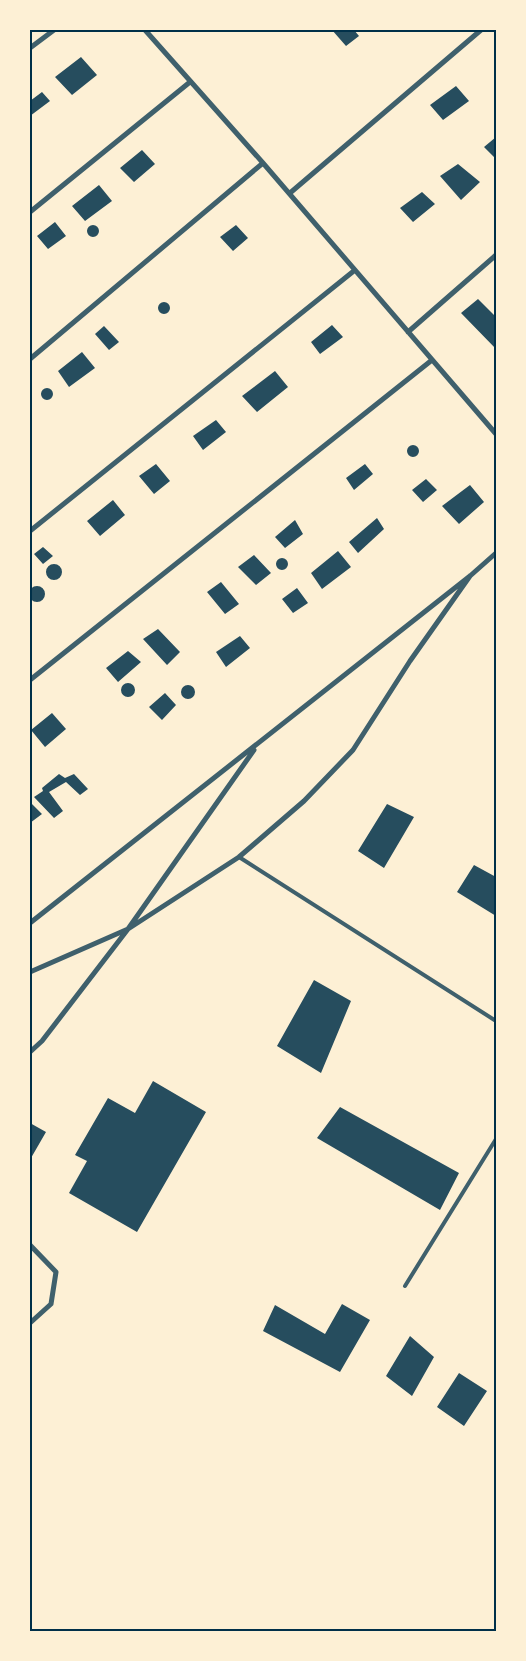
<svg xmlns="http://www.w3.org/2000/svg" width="526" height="1661" font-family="'Roboto Condensed',sans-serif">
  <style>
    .building { fill: #264d5e }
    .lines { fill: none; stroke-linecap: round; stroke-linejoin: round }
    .service { stroke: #3f606c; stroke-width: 4 }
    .minor { stroke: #3f606c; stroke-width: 5 }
    .neatline { fill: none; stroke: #003049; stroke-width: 2 }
  </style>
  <rect width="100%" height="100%" fill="#fdf0d5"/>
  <path class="building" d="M332 30H354L359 36 346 46Z
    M81 57 97 75 72 95 55 77Z
    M456 86 469 101 443 120 430 105Z
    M42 92 50 101 30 116V101Z
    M496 137V159L484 147Z
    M142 150 155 164 134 182 120 168Z
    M458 164 480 182 461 200 440 176Z
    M99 185 112 201 85 221 72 206Z
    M422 192 435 204 413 222 400 208Z
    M55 222 66 236 48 249 37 236Z
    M87 231a6 6 0 1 1 12 0a6 6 0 1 1-12 0Z
    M236 225 248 238 233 251 220 237Z
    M478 299 496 317V349L461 313Z
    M158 308a6 6 0 1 1 12 0a6 6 0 1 1-12 0Z
    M332 325 343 337 320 354 311 342Z
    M104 326 119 342 109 350 95 334Z
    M82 352 95 368 69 387 58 371Z
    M275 371 288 387 257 412 242 396Z
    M41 394a6 6 0 1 1 12 0a6 6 0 1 1-12 0Z
    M216 420 226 432 203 450 193 436Z
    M407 451a6 6 0 1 1 12 0a6 6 0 1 1-12 0Z
    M156 464 170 481 154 494 139 476Z
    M365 464 373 474 354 490 346 478Z
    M426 479 437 490 423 502 412 490Z
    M470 485 484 502 459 524 442 506Z
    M113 500 125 515 100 536 87 521Z
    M377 518 384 529 358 553 349 542Z
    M295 520 303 534 285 548 275 537Z
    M43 547 53 556 43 564 34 554Z
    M338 551 351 567 322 589 311 573Z
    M254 555 271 573 256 585 238 567Z
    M276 564a6 6 0 1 1 12 0a6 6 0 1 1-12 0Z
    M46 572a8 8 0 1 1 16 0a8 8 0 1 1-16 0Z
    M221 582 239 604 225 614 207 592Z
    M29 594a8 8 0 1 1 16 0a8 8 0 1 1-16 0Z
    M297 588 308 603 293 613 282 599Z
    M158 629 180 652 167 665 143 639Z
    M240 636 250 648 226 667 216 652Z
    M128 651 141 662 118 682 106 668Z
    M121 690a7 7 0 1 1 14 0a7 7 0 1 1-14 0Z
    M181 692a7 7 0 1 1 14 0a7 7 0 1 1-14 0Z
    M165 693 176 705 162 720 149 707Z
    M52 713 66 729 45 747 31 730Z
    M59 774 65 778 74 774 88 789 80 795 66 782 49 792 63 811 54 818 34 797 43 791 42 788Z
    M30 802 42 814 30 823Z
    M387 804 414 817 384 868 358 851Z
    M474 865 496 877V916L457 892Z
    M314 980 351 1001 321 1073 277 1046Z
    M153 1081 206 1112 137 1232 69 1193 87 1161 75 1155 108 1098 135 1113Z
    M340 1107 459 1173 440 1210 317 1138Z
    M30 1123 46 1132 31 1158 30 1157Z
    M342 1304 370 1320 340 1372 263 1331 275 1305 325 1334Z
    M410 1336 434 1357 412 1396 386 1376Z
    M459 1373 487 1391 464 1426 437 1407Z"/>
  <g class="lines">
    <path class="service" d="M239 857 496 1021
      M405 1286 496 1139"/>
    <path class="minor" d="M145 30 263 163 496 434
      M30 48 54 30
      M290 193 481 30
      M30 212 190 82
      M408 332 496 255
      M30 359 263 163
      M30 531 355 270
      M30 680 432 360
      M30 923 470 576 496 553
      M30 972 128 929 239 857 304 801 353 750 410 661 470 576
      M30 1052 42 1041 128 929 254 750
      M30 1245 56 1272 51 1304 30 1323"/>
  </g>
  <rect width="526" height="1661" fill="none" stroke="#fdf0d5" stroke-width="62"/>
  <rect x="31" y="31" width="464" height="1599" class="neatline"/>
</svg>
